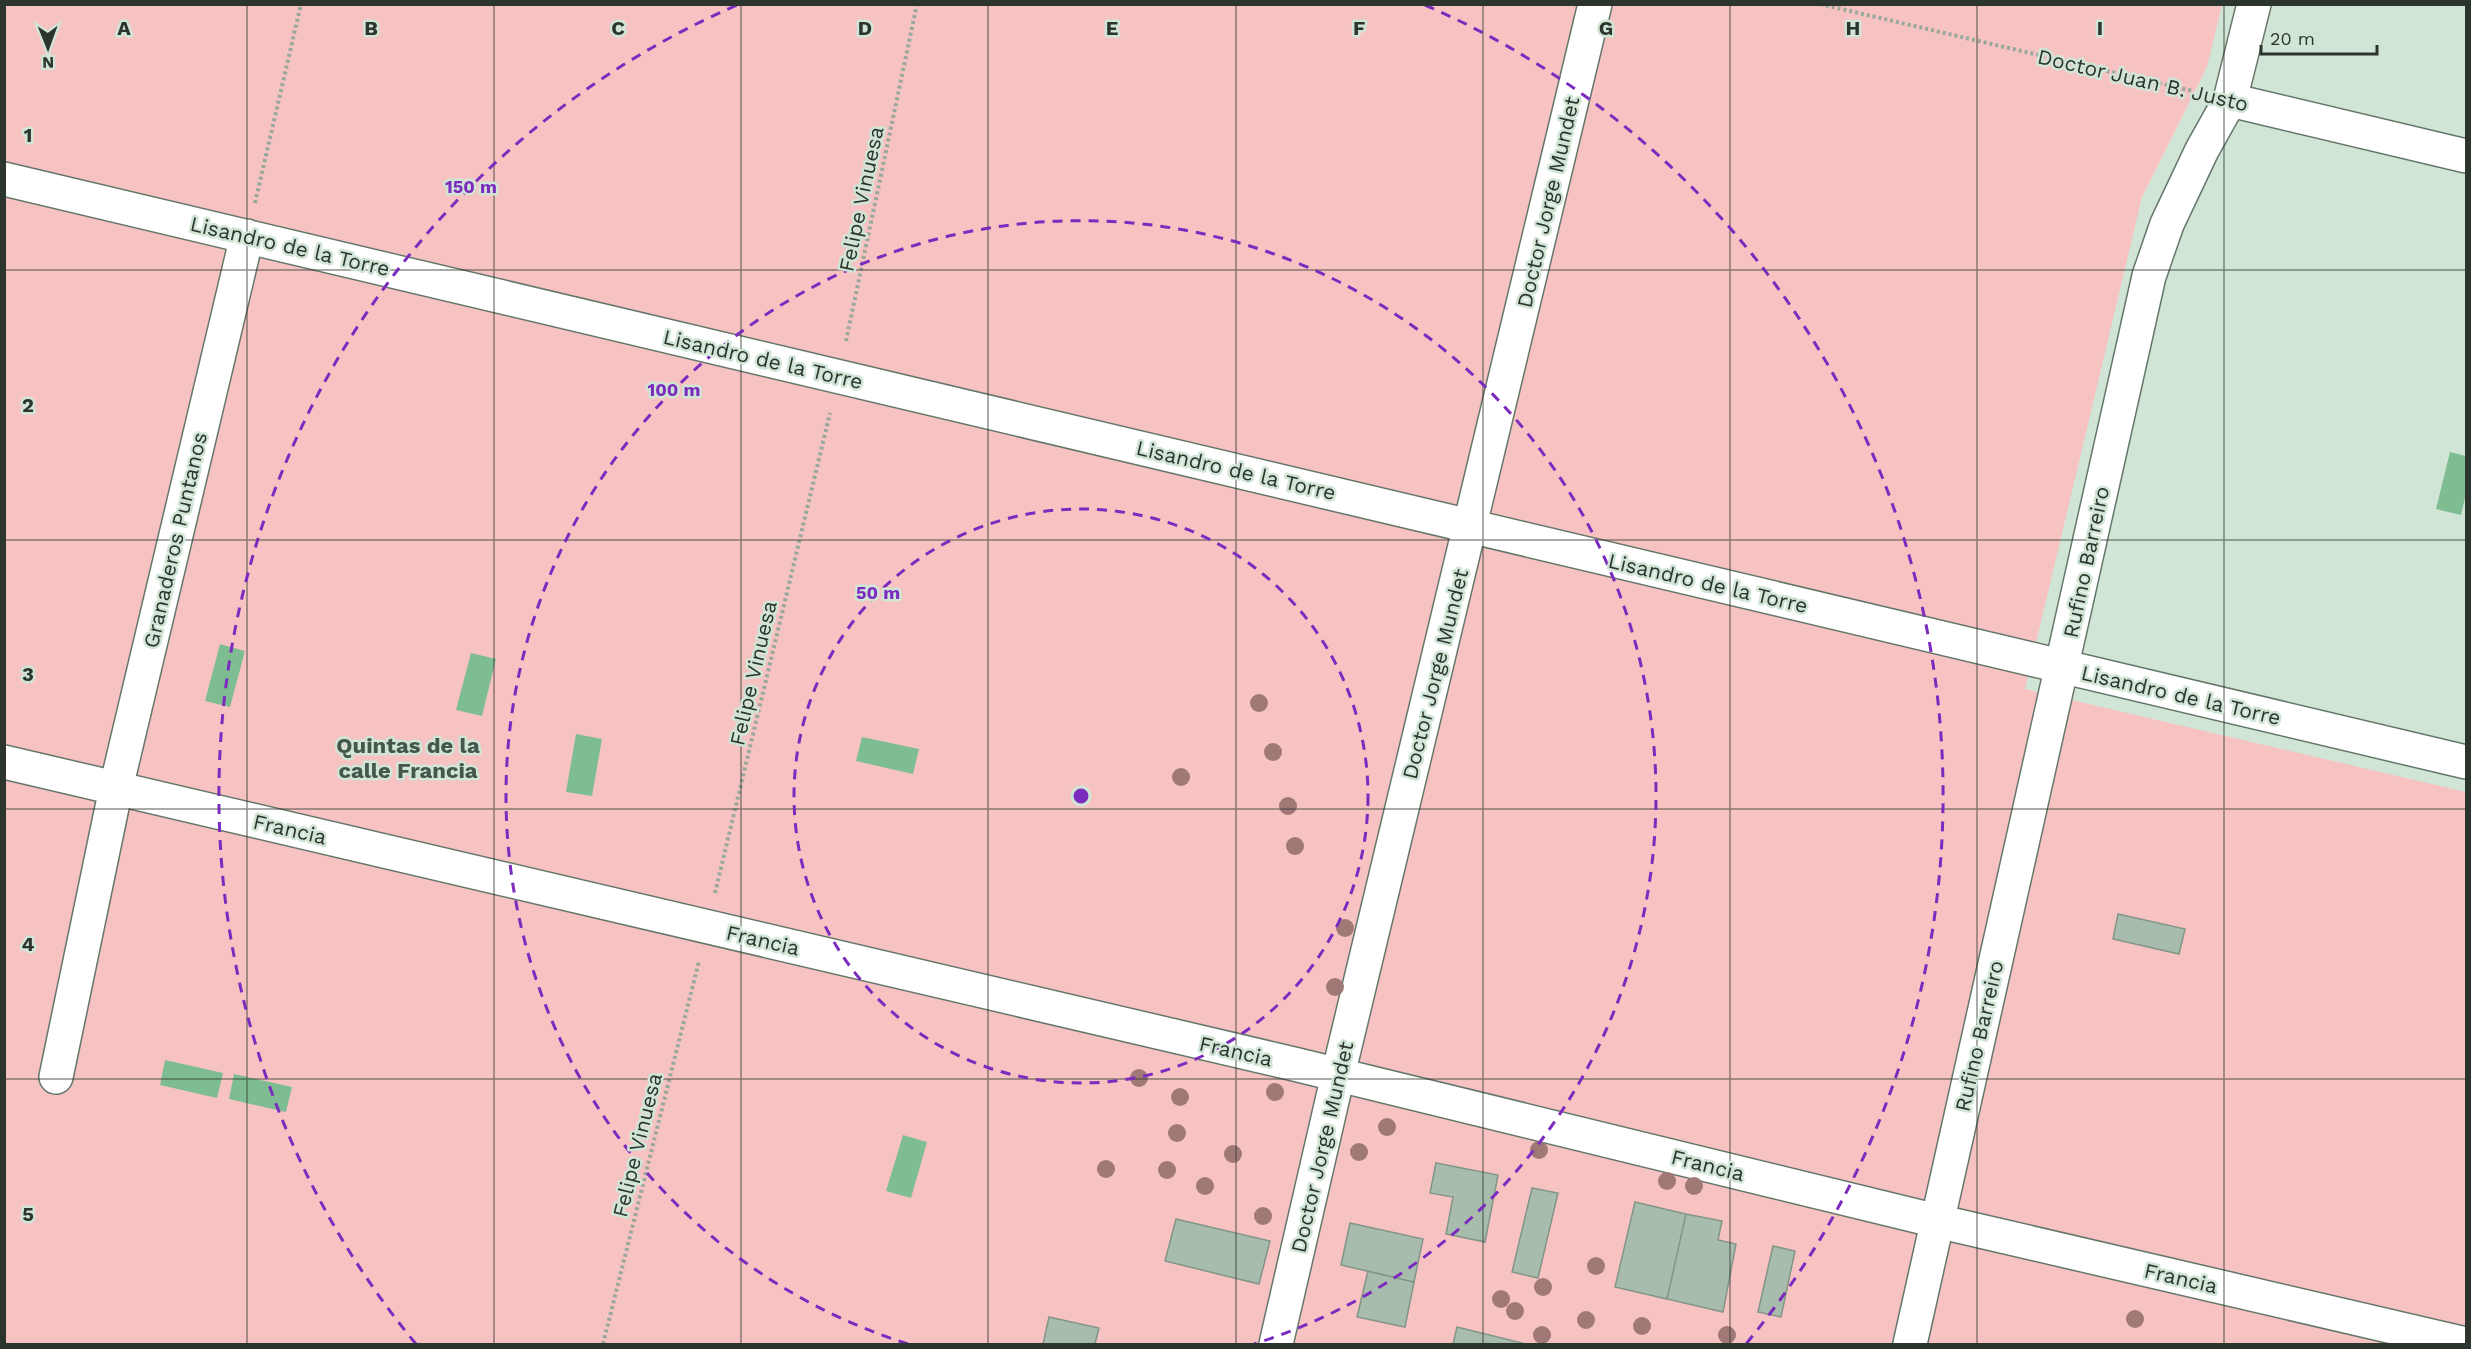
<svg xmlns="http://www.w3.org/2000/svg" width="2471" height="1349" font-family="'Work Sans',sans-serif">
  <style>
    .green { fill: #f7c3c2 }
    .water { fill: #7ebd91 }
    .building { fill: #a8bcad; stroke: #829587; stroke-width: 1.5 }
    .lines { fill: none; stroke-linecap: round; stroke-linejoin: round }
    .street-casing { stroke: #65776a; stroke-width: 36 }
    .path { stroke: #98a89c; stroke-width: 4; stroke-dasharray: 3 3; stroke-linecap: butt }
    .street { stroke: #fff; stroke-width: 33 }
    .tree { fill: #a07977 }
    .grid { fill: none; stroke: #2c342e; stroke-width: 1.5; stroke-opacity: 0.55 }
    .ring { fill: none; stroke: #7b2cbf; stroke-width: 3; stroke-dasharray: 10 8 }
    .labels { text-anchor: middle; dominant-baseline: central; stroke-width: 5; stroke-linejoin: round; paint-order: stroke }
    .street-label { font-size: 21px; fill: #2c342e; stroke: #d1e5d6 }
    .neighbourhood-label { font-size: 22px; font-weight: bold; fill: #45564a; stroke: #d1e5d6 }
    .grid-label { font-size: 20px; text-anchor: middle; font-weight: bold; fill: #2c342e; stroke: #d1e5d6; stroke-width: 5; stroke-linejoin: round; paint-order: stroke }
    .centre { fill: #7b2cbf; stroke: #d1e5d6; stroke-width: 3 }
    .ring-label { font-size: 18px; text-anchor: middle; font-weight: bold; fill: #7b2cbf; stroke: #d1e5d6; stroke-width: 5; stroke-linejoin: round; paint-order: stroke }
  </style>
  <rect width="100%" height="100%" fill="#d1e5d6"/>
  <path class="green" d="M5 5H2222L2207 67 2142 197 2025 689 2466 792V1344H5Z"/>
  <path class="water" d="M2450 452 2466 456V494L2461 515 2436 509Z
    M220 644 245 651 230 707 205 701Z
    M471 653 496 659 482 716 456 710Z
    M576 734 602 739 592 796 566 792Z
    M862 737 919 749 913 774 856 761Z
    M165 1060 223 1073 217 1098 160 1085Z
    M234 1074 292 1087 286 1112 229 1099Z
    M903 1135 927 1142 911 1198 886 1191Z"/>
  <path class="building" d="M2118 914 2185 929 2179 954 2113 939Z
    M1436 1163 1498 1175 1485 1242 1446 1234 1453 1197 1430 1193Z
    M1532 1188 1558 1193 1538 1278 1512 1272Z
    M1635 1202 1686 1214 1667 1299 1615 1287Z
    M1686 1214 1722 1221 1718 1240 1736 1244 1723 1312 1667 1299Z
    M1176 1219 1270 1241 1259 1284 1165 1261Z
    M1350 1223 1423 1239 1414 1282 1341 1265Z
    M1773 1246 1795 1251 1781 1317 1758 1312Z
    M1368 1271 1414 1282 1405 1327 1357 1317Z
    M1049 1317 1099 1328 1095 1344H1043Z
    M1457 1327 1522 1343V1344H1453Z"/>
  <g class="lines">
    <defs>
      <path id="street" d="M2230 100 2466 156
        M4 179 2466 762
        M4 762 1294 1064 1937 1221 2466 1344
        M56 1077 116 788 247 236
        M1276 1344 1338 1075 1595 4
        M1910 1344 2149 276 2167 224 2202 150 2230 100 2254 4"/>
    </defs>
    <use href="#street" class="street-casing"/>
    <path class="path" d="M1820 4 2193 91
      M255 203 301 4
      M846 341 917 4
      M715 893 830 413
      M603 1344 699 961"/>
    <use href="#street" class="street"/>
  </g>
  <g class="tree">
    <circle cx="1259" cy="703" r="9"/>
    <circle cx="1273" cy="752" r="9"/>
    <circle cx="1181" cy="777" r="9"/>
    <circle cx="1288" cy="806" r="9"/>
    <circle cx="1295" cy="846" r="9"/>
    <circle cx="1345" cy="928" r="9"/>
    <circle cx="1335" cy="987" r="9"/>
    <circle cx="1139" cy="1078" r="9"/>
    <circle cx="1275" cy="1092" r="9"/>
    <circle cx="1180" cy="1097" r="9"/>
    <circle cx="1387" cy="1127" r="9"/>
    <circle cx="1177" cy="1133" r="9"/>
    <circle cx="1539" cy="1150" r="9"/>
    <circle cx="1359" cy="1152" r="9"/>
    <circle cx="1233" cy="1154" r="9"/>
    <circle cx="1106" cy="1169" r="9"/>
    <circle cx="1167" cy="1170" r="9"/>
    <circle cx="1667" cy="1181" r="9"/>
    <circle cx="1205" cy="1186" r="9"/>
    <circle cx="1694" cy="1186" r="9"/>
    <circle cx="1263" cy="1216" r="9"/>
    <circle cx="1596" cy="1266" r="9"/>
    <circle cx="1543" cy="1287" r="9"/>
    <circle cx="1501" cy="1299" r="9"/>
    <circle cx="1515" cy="1311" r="9"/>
    <circle cx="2135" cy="1319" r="9"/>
    <circle cx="1586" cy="1320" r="9"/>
    <circle cx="1642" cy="1326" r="9"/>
    <circle cx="1542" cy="1335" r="9"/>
    <circle cx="1727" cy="1335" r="9"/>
  </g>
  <path class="grid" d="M247 4V1344M494 4V1344M741 4V1344M988 4V1344M1236 4V1344M1483 4V1344M1730 4V1344M1977 4V1344M2224 4V1344M4 270H2466M4 540H2466M4 809H2466M4 1079H2466"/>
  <g class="ring">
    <circle cx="1081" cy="796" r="287"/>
    <path d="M908 1344A575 575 0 1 1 1254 1344"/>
    <path d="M416 1344A862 862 0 0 1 737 5M1425 5A862 862 0 0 1 1746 1344"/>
  </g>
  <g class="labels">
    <g class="street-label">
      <text transform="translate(2143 80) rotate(13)">Doctor Juan B. Justo</text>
      <text transform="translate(861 199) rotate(-78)">Felipe Vinuesa</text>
      <text transform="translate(1548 202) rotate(-77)">Doctor Jorge Mundet</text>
      <text transform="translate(290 246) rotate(13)">Lisandro de la Torre</text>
      <text transform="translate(763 359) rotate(13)">Lisandro de la Torre</text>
      <text transform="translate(1236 470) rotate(13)">Lisandro de la Torre</text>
      <text transform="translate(175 540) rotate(-77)">Granaderos Puntanos</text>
      <text transform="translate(2086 562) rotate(-78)">Rufino Barreiro</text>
      <text transform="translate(1708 583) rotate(13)">Lisandro de la Torre</text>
      <text transform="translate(753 673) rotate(-77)">Felipe Vinuesa</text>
      <text transform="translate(1435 674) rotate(-76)">Doctor Jorge Mundet</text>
      <text transform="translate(2181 695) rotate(13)">Lisandro de la Torre</text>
      <text transform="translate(290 829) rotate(13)">Francia</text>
      <text transform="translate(763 940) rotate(13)">Francia</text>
      <text transform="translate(1979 1036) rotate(-77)">Rufino Barreiro</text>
      <text transform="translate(1236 1051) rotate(13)">Francia</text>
      <text transform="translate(637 1145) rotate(-76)">Felipe Vinuesa</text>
      <text transform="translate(1322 1147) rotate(-77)">Doctor Jorge Mundet</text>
      <text transform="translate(1708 1165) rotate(14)">Francia</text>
      <text transform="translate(2181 1278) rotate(13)">Francia</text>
    </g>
    <g class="neighbourhood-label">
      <text x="408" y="745">Quintas de la<tspan x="408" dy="25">calle Francia</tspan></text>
    </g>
  </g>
  <g class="grid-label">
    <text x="124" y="35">A</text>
    <text x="371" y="35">B</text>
    <text x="618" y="35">C</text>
    <text x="865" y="35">D</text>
    <text x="1112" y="35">E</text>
    <text x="1359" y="35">F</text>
    <text x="1606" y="35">G</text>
    <text x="1853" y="35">H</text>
    <text x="2100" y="35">I</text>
    <text x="28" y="142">1</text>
    <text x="28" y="412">2</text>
    <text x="28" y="681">3</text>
    <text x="28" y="951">4</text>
    <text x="28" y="1221">5</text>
  </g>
  <circle cx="1081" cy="796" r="9" class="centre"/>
  <g class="ring-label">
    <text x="471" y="193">150 m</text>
    <text x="674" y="396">100 m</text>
    <text x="878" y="599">50 m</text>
  </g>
  <rect width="2471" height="1349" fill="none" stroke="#2c342e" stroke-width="12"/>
  <g transform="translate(48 48) rotate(179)" stroke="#d1e5d6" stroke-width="4.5" paint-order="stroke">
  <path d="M0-4.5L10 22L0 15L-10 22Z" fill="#2c342e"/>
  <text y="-9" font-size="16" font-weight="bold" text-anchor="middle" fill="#2c342e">N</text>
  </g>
  <path d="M2261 45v9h116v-9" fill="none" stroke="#2c342e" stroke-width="3"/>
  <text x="2270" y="45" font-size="18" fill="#2c342e" stroke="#d1e5d6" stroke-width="4.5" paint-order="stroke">20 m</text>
</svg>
